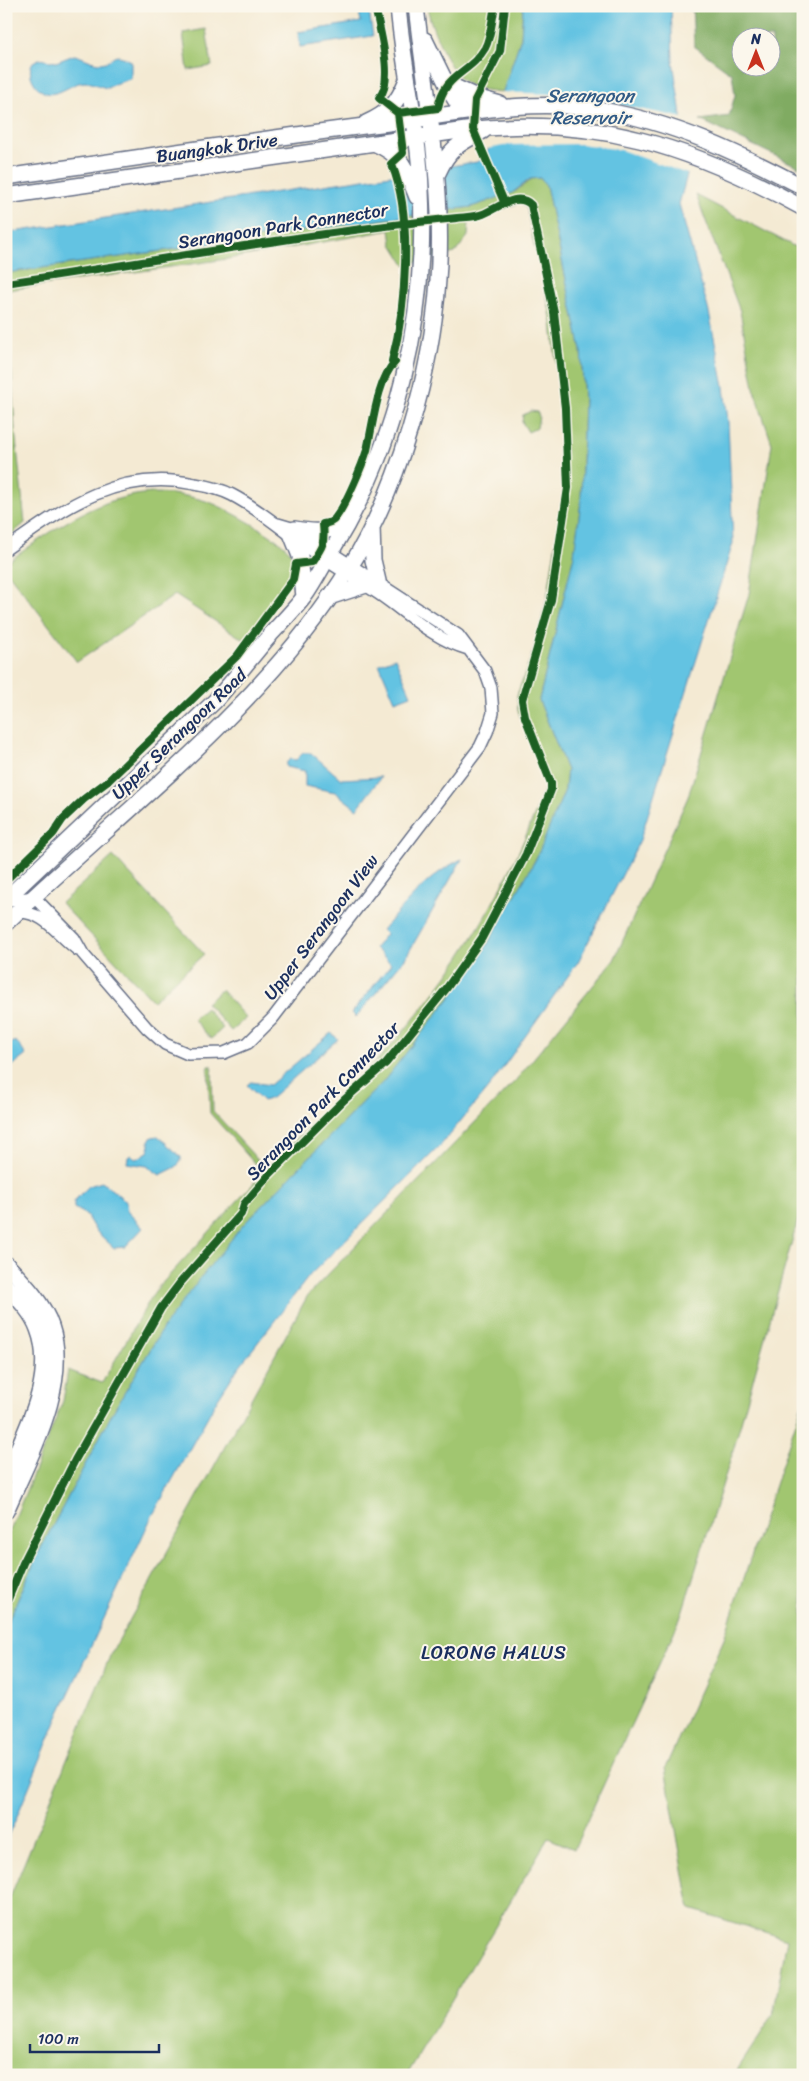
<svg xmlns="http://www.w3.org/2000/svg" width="809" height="2081" font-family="Sriracha,sans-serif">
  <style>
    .green { fill: #a1c670; stroke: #5e7a67 }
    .forest { fill: #80ab62; stroke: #4e6d60; fill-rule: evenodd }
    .water { fill: #64c3e2; stroke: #4079a0 }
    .pier { fill: #f4ead3 }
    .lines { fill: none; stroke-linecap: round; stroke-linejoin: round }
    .minor-casing { stroke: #677087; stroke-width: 14 }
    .major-casing { stroke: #677087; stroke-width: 18 }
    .minor { stroke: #fff; stroke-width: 11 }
    .major { stroke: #fff; stroke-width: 15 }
    .cycleway-casing { stroke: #fbf7ec; stroke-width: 11 }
    .cycleway { stroke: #1b5e20; stroke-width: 8 }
    .labels { text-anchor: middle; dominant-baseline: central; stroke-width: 4; stroke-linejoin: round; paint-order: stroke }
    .street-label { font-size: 18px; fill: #1b2f5e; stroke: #fbf7ec }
    .water-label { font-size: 19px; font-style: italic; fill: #315b86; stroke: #fbf7ec }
    .neighbourhood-label { font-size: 19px; letter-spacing: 1px; fill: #1b2f5e; stroke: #fbf7ec }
  </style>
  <rect width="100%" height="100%" fill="#fbf7ec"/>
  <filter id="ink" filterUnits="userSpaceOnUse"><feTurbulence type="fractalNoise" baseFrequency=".02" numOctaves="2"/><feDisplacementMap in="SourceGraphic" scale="10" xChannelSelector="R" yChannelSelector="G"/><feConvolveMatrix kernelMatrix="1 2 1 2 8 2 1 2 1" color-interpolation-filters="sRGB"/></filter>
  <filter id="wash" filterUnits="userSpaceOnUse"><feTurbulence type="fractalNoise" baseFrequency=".0096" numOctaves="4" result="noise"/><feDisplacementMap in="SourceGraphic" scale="20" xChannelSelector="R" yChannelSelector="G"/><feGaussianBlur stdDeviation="1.12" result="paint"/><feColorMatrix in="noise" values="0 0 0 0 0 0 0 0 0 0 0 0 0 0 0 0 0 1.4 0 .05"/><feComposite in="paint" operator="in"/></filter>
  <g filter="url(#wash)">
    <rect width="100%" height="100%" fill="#f4ead3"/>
    <path class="green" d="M427 6H523L521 38 503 92C467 89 458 83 443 51 436 36 430 23 427 6Z
      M206 29 212 66 188 70 183 33Z
      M533 178H540L546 185 581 350 584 399 581 501 574 555 539 700 567 770 565 790 543 845 497 931 452 999 383 1082 243 1225 165 1325 113 1412 40 1550 6 1626V1540L63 1401 68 1370 102 1383 155 1291 263 1173 210 1113 208 1066H212L213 1111 266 1169C305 1130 347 1093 385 1052 457 974 512 882 547 782L518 711 517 695 534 649 547 599 564 491 565 449 552 323 541 264 534 246 527 209 521 202 469 222 468 236 455 253 405 265 392 244 390 230 227 259 7 290 15 430 25 523 6 539V273L471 207 516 191Z
      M696 195 803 251V1202L731 1458 680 1619 574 1849 548 1838 407 2075H6V1907L110 1656 308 1295 516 1080 614 960 688 797 749 594 772 444 755 393 740 311Z
      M531 411 537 412 539 416 537 428 528 432 522 422 523 415Z
      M152 493C172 493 191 496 209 502 226 508 282 539 291 553 296 561 295 570 292 579L244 640 175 595 77 662 6 570V563C52 531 94 497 152 493Z
      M113 856 204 954 153 1001 61 903Z
      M221 990 246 1018 231 1031 206 1003Z
      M206 1008 223 1028 211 1039 193 1019Z
      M803 1401V2075H734L773 2015 787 1939 690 1909 665 1768 724 1638Z"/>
    <path class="forest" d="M692 6H803V169L700 120 729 116 735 95 732 74 694 46ZM742 38H772V68H742Z"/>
    <path class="water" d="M358 6H368L373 36 300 47 298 32 361 22Z
      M523 6H671L673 61 689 168 679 204 709 312 724 387 728 421 733 543 640 840 578 962 492 1083 440 1146 310 1275 238 1368 217 1400 151 1518 57 1719 6 1843V1626L40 1550 113 1412 165 1325 198 1281 243 1225 383 1082 475 966 536 859 565 790 567 770 539 700 574 555 581 501 584 399 581 350 546 185 540 178 530 179 512 193 471 207 6 273V233L477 162 483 158 491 145 503 91 521 38Z
      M74 55C82 56 94 64 101 63 115 61 112 50 131 61V78C123 83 116 81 108 88 100 87 92 82 85 82 75 82 65 91 55 93 40 98 24 75 33 62L39 59 56 62Z
      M395 658 411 695 395 701 379 664Z
      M303 753H311L341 779 381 777 357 809 335 792 305 786V771L286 767V763L290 759 296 760Z
      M462 859 406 957 356 1017 352 1013 391 964 375 948 386 934 382 930C406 903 429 874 462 859Z
      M331 1033 338 1039 271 1098 263 1101 247 1085 251 1082 270 1085Z
      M16 1041 26 1055 6 1071V1055L10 1052 6 1045Z
      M158 1136 181 1157V1161L176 1167 160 1175 147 1166 127 1163 128 1157 131 1155 137 1159 149 1151V1140L152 1137Z
      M102 1182 126 1201 127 1211 143 1228 125 1247 114 1248 95 1230 86 1215 74 1208V1201L89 1186Z"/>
    <path class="pier" d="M501 92 573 95 683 118 692 169 690 175 621 150 581 144 508 145 487 149Z"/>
  </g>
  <g filter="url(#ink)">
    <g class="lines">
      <defs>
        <path id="minor" d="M6 549C65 507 118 468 195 484 207 486 221 489 232 495 261 510 285 532 312 551 334 566 357 579 379 594 407 613 435 640 468 649
          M6 901 34 897 74 938 83 954 147 1028 165 1044 188 1054 224 1053 248 1043 273 1018 480 747 487 732 493 713 491 688 485 671 458 635 295 529 278 524
          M18 912C46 912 56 934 78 950"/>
        <path id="major" d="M425 40 451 93 456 101 473 110
          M448 84 479 98 500 104
          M366 123C388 113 397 104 406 82
          M376 144C404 156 406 171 417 197
          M438 173C449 148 459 144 483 131
          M6 177C136 158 266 138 396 122 464 113 532 98 601 110 673 122 739 153 803 187
          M6 196 466 130C594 115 691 146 803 208
          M372 526 373 560 378 581
          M295 529C318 533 331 533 350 519
          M292 536 300 556 304 597
          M329 597 366 585
          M6 899 215 701C235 679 252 656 271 634 282 622 294 610 304 597 314 583 322 567 331 552 398 444 427 317 421 190 419 129 403 68 398 6
          M6 923C123 810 264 707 350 567 399 488 432 372 438 280 445 188 426 98 416 6
          M6 1264C23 1282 43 1302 51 1326 71 1384 29 1457 6 1511
          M6 1286C18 1299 32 1312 38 1329 57 1378 24 1432 6 1476"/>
      </defs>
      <use href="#minor" class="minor-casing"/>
      <use href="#major" class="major-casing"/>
      <use href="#minor" class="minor"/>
      <use href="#major" class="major"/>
      <defs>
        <path id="cycleway" d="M375 6C379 29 395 80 379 98L398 113 403 153 391 164
          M398 113 438 108C444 73 470 74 485 48 491 37 492 19 495 6
          M505 204 473 129 475 100 500 51 505 6
          M6 283C156 261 306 233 457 218 466 217 475 217 483 214 498 208 518 191 531 205L554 312 565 408 568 488 551 600 522 700 525 717 551 783V790L526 854 482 938 446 989 386 1063 344 1100 269 1175 244 1204 241 1214 180 1283 161 1308 75 1460 23 1563 6 1604
          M6 880 53 834 63 819 84 799 108 781 237 656 293 580 296 564 312 562C323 546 325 543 323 524 329 523 333 522 336 517 346 504 362 466 367 450 373 425 377 380 395 362L392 361C406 308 413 216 392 165"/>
      </defs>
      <use href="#cycleway" class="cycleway-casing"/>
      <use href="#cycleway" class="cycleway"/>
    </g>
  </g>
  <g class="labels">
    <g class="street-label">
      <text transform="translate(217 148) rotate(-8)">Buangkok Drive</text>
      <text transform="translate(283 226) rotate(-9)">Serangoon Park Connector</text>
      <text transform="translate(179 734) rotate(-44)">Upper Serangoon Road</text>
      <text transform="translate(321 927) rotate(-53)">Upper Serangoon View</text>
      <text transform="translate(323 1101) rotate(-46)">Serangoon Park Connector</text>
    </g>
    <g class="water-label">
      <text x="590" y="95">Serangoon<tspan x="590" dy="22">Reservoir</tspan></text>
    </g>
    <g class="neighbourhood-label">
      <text x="494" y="1652">LORONG HALUS</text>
    </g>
  </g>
  <rect width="809" height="2081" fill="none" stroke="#fbf7ec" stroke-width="25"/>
  <g transform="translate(756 52)"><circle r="24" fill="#fbf7ec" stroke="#a1a7b3"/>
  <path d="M0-4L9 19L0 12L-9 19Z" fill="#c8321e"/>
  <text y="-8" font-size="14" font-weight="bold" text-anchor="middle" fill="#1b2f5e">N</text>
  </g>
  <path d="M30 2044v8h129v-8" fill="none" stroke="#1b2f5e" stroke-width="2.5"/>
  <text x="38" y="2044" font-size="15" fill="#1b2f5e" stroke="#fbf7ec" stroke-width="4" paint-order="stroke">100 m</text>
</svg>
